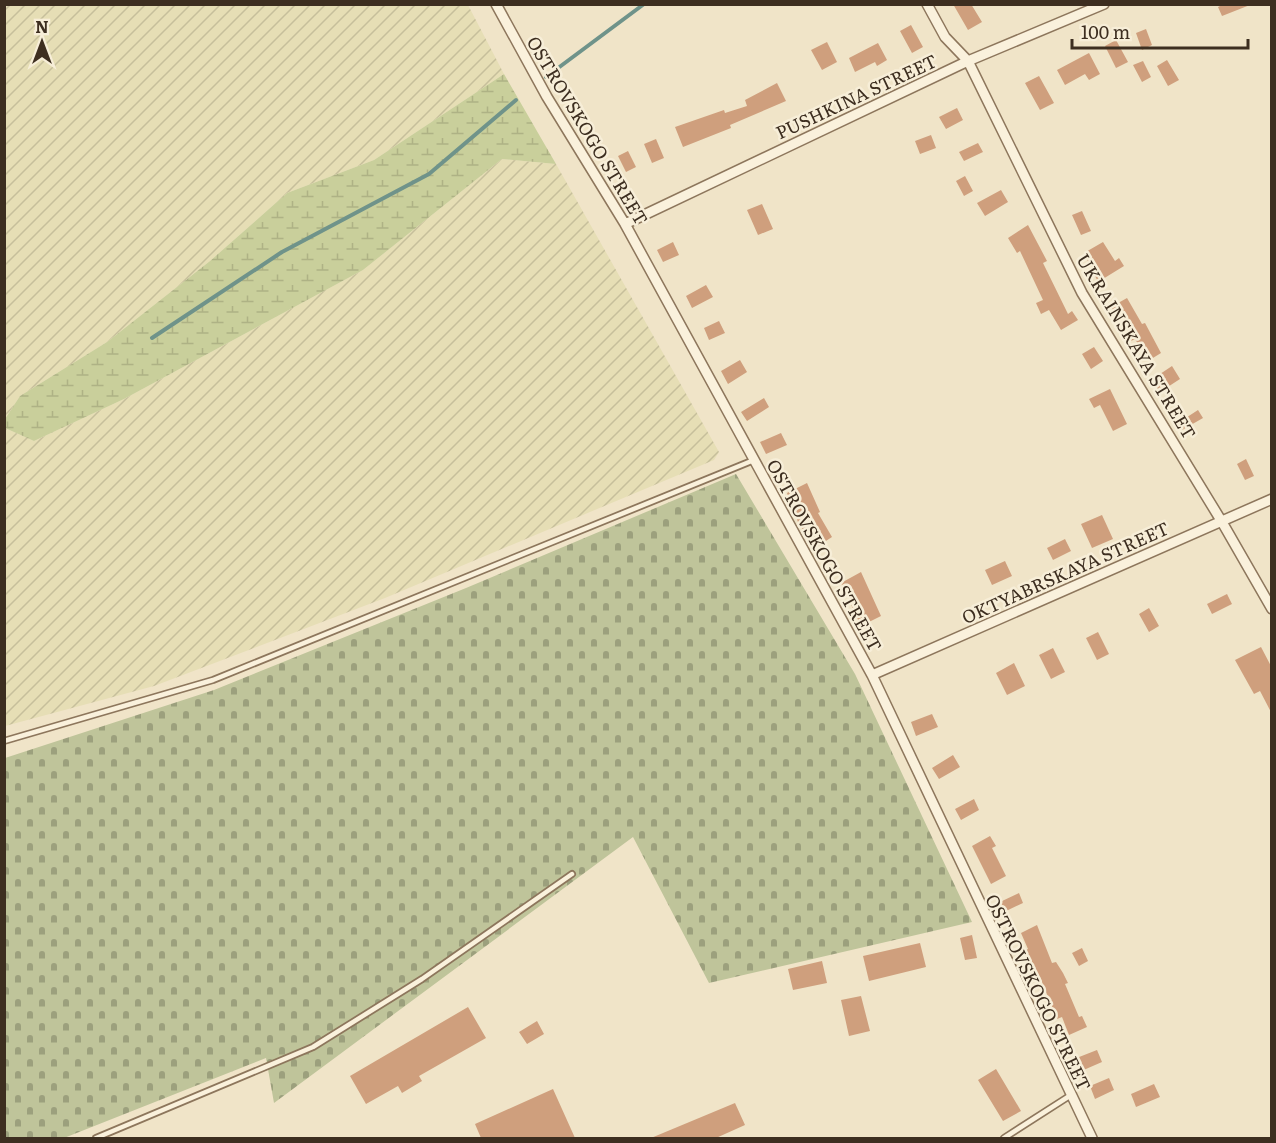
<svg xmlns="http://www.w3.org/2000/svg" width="1276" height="1143" font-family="Literata,serif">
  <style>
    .farmland { fill: url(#farmland-furrows) }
    .wetland { fill: url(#wetland-marsh) }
    .cemetery { fill: url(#cemetery-stones) }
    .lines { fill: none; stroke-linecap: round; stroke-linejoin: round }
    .stream { stroke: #6f938a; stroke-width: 4 }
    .building { fill: #cf9f7d }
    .service-casing { stroke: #8d765c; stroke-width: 8 }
    .minor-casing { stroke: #8d765c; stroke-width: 12 }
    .service { stroke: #faf1dc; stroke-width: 4.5 }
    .minor { stroke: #faf1dc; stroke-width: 9 }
    .labels { text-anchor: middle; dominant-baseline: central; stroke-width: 5; stroke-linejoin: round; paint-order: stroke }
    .street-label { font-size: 18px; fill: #3d2e20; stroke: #f7eed8 }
  </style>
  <defs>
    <pattern id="farmland-furrows" width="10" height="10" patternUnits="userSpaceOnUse" patternTransform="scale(1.5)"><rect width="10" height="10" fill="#e6deb5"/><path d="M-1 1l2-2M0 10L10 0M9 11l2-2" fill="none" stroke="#c6bf9b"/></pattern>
    <pattern id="wetland-marsh" width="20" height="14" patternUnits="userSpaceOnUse" patternTransform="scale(1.5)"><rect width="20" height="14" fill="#c9cf9b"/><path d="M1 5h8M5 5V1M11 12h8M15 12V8" fill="none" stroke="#aeb285"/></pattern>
    <pattern id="cemetery-stones" width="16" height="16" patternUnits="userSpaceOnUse" patternTransform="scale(1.5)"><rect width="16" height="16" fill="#bfc49a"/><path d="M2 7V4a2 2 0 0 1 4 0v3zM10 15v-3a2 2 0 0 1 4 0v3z" fill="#9ca07d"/></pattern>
  </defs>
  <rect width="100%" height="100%" fill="#f0e4c8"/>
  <path class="farmland" d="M5 5H468L504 74 374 160 287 193 210 261 107 342 20 396 5 419Z
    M502 159 556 164 719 452 714 460 385 598 154 686 5 726V428L34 441 124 399 363 270Z"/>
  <path class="wetland" d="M504 74 556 164 502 159 363 270 124 399 34 441 5 428V419L20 396 107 342 210 261 287 193 374 160Z"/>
  <path class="cemetery" d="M736 474 855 674 972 922 709 983 633 837 274 1103 266 1058 64 1138H5V758L214 690 466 588Z"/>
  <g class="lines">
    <path class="stream" d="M546 77 644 4
      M152 338 282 252 429 174 516 100"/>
  </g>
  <path class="building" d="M953 4H971L982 22 968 30Z
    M1224 4H1250V5L1222 16 1218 7Z
    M911 25 923 47 912 53 900 31Z
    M1146 29 1152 45 1142 50 1136 33Z
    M1116 40 1128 62 1116 68 1105 46Z
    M827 42 837 62 822 70 811 50Z
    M878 43 887 60 877 66 875 62 855 72 849 58Z
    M1089 53 1100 74 1089 80 1085 74 1065 85 1057 70Z
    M1167 60 1179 80 1168 86 1157 66Z
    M1143 61 1151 77 1142 82 1133 65Z
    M1039 76 1054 103 1040 110 1025 83Z
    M777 83 786 101 730 125 731 128 683 147 675 127 724 110 725 113 747 106 745 100Z
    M957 108 963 120 946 129 939 117Z
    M931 135 936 148 920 154 915 141Z
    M656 139 664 158 652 163 644 144Z
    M978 143 983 152 964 161 959 152Z
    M628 151 636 167 626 172 618 156Z
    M965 176 973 191 964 196 956 181Z
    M1001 190 1008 202 985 216 977 203Z
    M762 204 773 229 758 235 747 210Z
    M1082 211 1091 231 1081 235 1072 215Z
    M1028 225 1047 261 1043 263 1068 314 1072 311 1078 320 1061 330 1049 310 1041 314 1036 303 1043 300 1020 251 1017 253 1008 238Z
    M673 242 679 255 663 262 657 250Z
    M1103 242 1115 261 1119 258 1124 266 1098 282 1084 253Z
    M706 285 713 297 692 308 686 296Z
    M1127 298 1142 324 1145 323 1161 353 1148 361 1135 339 1131 341 1111 307Z
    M719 321 725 333 709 340 704 328Z
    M1094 347 1103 361 1091 369 1082 354Z
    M740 360 747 372 728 384 721 371Z
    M1172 366 1180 379 1160 392 1151 380Z
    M1110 389 1127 424 1113 431 1100 405 1094 408 1089 399Z
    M764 398 769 407 747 421 741 412Z
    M1198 410 1203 418 1182 430 1178 423Z
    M781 433 787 445 766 454 760 442Z
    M1246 459 1254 476 1245 480 1237 464Z
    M807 483 820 512 818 513 832 537 815 548 798 522 787 493Z
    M1102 515 1113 539 1092 548 1081 524Z
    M1065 539 1071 551 1053 560 1047 548Z
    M1005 561 1012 576 992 585 985 570Z
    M861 572 881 616 861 626 841 583Z
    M1227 594 1232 604 1212 614 1207 604Z
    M1149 608 1159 626 1149 632 1139 614Z
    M1098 632 1109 654 1097 660 1086 638Z
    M1261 647 1272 668V714L1260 691 1254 694 1235 660Z
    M1053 648 1065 672 1051 679 1039 655Z
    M1014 663 1025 686 1007 695 996 673Z
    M932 714 938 727 916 736 911 722Z
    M953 755 960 767 939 779 932 768Z
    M974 799 979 810 961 820 955 809Z
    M990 836 996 846 992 848 1006 876 991 884 972 846Z
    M1019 893 1023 903 1004 912 1000 902Z
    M1037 925 1052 963 1056 962 1063 973 1068 983 1065 984 1079 1017 1082 1016 1087 1027 1069 1035 1062 1017 1057 1019 1040 977 1037 979 1024 951 1028 949 1021 933Z
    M972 935 977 958 965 960 960 938Z
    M920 943 926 967 869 981 863 956Z
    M1082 948 1088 961 1079 966 1072 953Z
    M822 961 827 983 793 990 788 969Z
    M861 996 870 1031 849 1036 841 1000Z
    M468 1007 486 1038 419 1076 422 1081 402 1093 398 1086 366 1104 350 1076Z
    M537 1021 544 1034 527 1044 519 1032Z
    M1097 1050 1102 1062 1079 1072 1074 1059Z
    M996 1069 1021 1111 1003 1121 978 1080Z
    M1109 1078 1114 1090 1095 1099 1090 1086Z
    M1154 1084 1160 1097 1136 1107 1131 1094Z
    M553 1089 575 1138H481L475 1124Z
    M735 1103 745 1125 716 1138H651Z"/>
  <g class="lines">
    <defs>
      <path id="service" d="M4 741 213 680 754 460
        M96 1138 313 1047 422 979 572 874
        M1004 1138 1071 1095"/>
      <path id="minor" d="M496 4 547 97 625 224 872 675 1092 1138
        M927 4 945 37 968 61 1082 293 1222 522 1272 609
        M625 224 968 61 1104 4
        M872 675 1272 499"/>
    </defs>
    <use href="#service" class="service-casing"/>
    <use href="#minor" class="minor-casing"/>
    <use href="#service" class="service"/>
    <use href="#minor" class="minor"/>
  </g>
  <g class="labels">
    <g class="street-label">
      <text transform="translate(856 96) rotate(-25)">PUSHKINA STREET</text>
      <text transform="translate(588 130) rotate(59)">OSTROVSKOGO STREET</text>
      <text transform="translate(1137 346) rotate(59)">UKRAINSKAYA STREET</text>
      <text transform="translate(825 555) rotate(61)">OSTROVSKOGO STREET</text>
      <text transform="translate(1065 572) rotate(-24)">OKTYABRSKAYA STREET</text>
      <text transform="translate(1039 992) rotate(64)">OSTROVSKOGO STREET</text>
    </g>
  </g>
  <rect width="1276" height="1143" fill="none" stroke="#3d2e20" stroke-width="12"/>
  <g transform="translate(42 42)" stroke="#f7eed8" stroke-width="4.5" paint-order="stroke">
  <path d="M0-4.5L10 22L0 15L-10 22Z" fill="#3d2e20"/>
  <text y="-9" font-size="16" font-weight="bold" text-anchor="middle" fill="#3d2e20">N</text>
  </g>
  <path d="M1072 39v9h176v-9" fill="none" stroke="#3d2e20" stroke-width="3"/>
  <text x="1081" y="39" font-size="18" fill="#3d2e20" stroke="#f7eed8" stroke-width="4.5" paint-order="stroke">100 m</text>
</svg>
